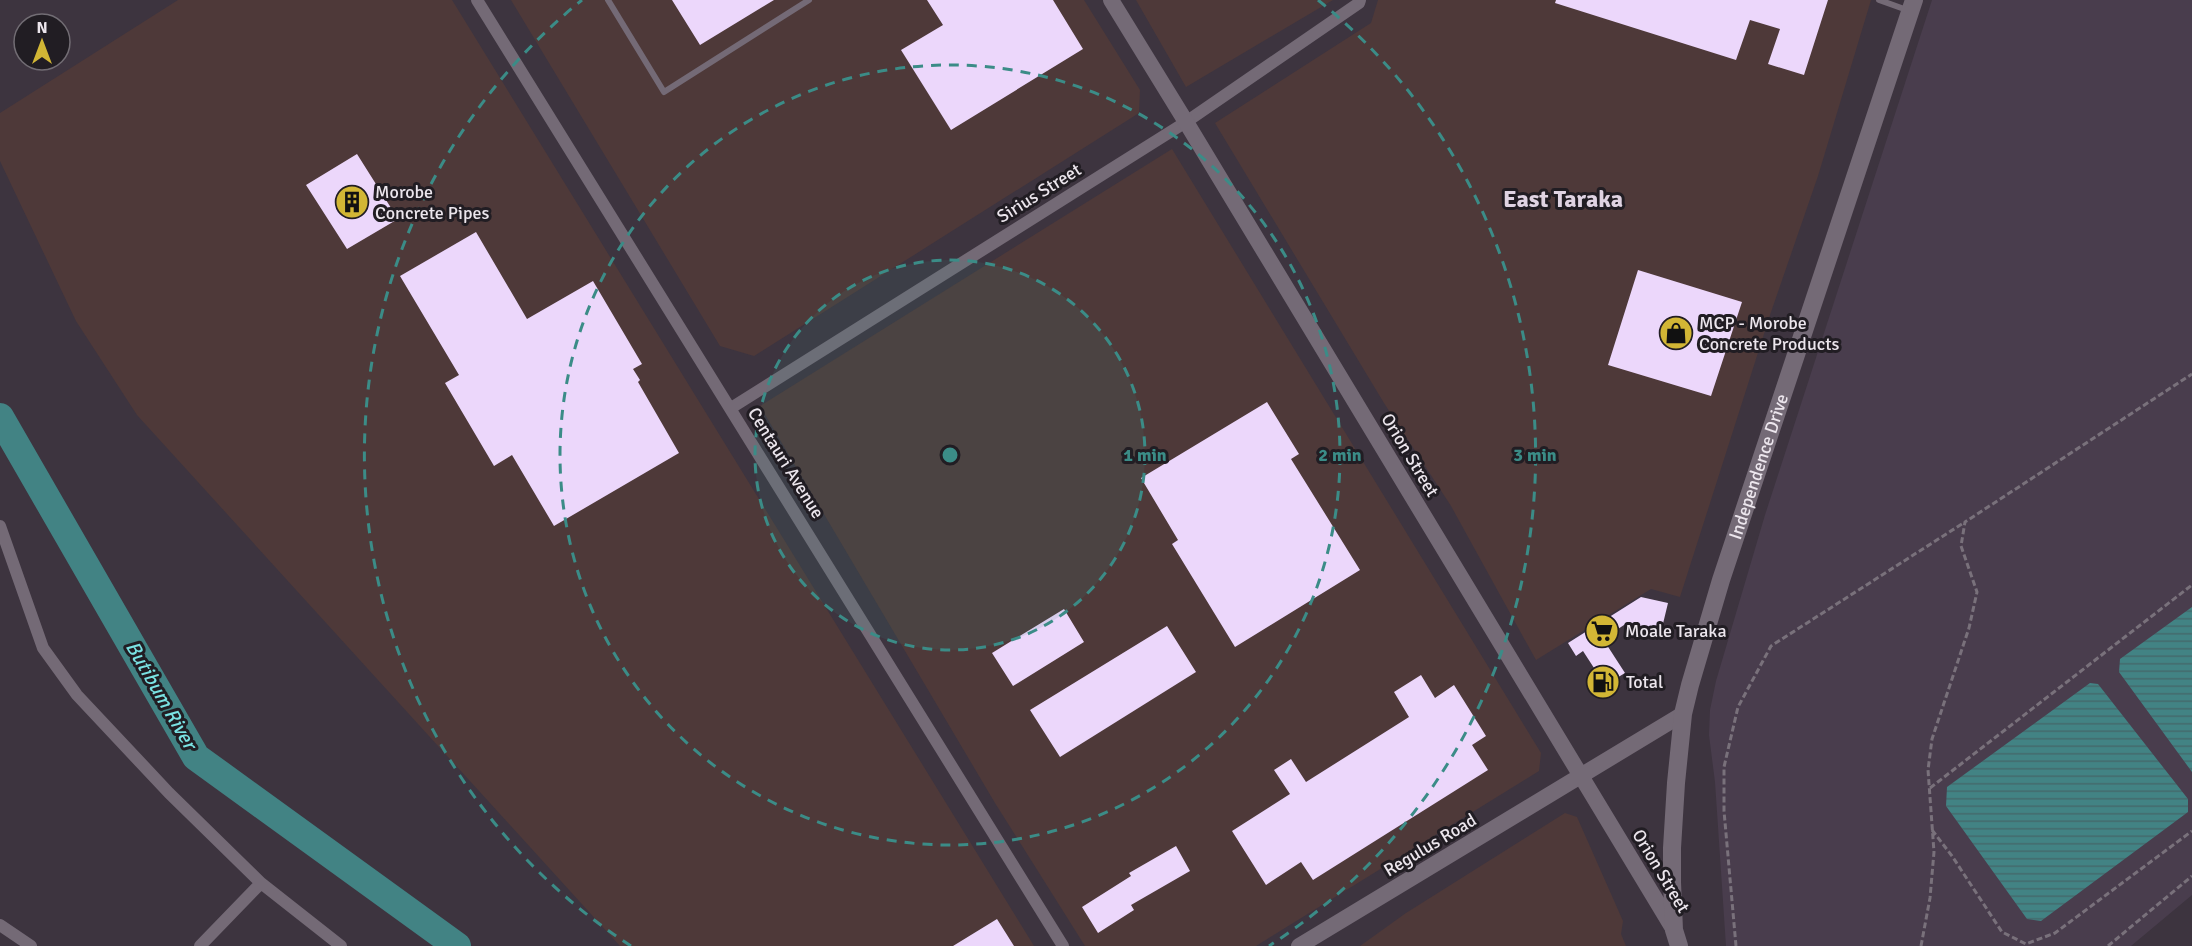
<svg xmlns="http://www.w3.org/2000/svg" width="2192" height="946" font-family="Signika,sans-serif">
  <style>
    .industrial { fill: #4e3939 }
    .built { fill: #493d4d }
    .water { fill: url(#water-rules) }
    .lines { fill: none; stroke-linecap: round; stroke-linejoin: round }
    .river { stroke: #428384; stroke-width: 28 }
    .building { fill: #ecd7fb }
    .path { stroke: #79717b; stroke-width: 3; stroke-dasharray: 6 3; stroke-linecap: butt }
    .service { stroke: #746a76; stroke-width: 6 }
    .minor { stroke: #746a76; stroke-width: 12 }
    .tertiary { stroke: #746a76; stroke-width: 16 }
    .secondary { stroke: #746a76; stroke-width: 18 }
    .ring { fill: none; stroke: #3b8c87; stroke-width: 3; stroke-dasharray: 10 8 }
    .labels { text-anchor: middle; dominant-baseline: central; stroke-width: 6; stroke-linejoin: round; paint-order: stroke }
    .poi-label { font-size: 18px; fill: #ece6ed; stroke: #211d23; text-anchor: start }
    .street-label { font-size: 18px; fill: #ece6ed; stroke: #211d23 }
    .water-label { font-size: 20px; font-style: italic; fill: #7ae2e3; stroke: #211d23 }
    .district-label { font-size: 24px; font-weight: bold; fill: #dfd3e2; stroke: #211d23 }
    .centre { fill: #3b8c87; stroke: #211d23; stroke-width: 3 }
    .ring-label { font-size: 18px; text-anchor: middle; font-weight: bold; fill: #3b8c87; stroke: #211d23; stroke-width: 6; stroke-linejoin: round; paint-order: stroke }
  </style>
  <defs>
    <pattern id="water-rules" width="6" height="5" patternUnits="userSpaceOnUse" patternTransform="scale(1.5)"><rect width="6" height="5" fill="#428384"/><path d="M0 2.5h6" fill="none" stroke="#446a6c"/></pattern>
  </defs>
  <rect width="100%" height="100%" fill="#3d343f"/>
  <path class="industrial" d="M178 0H452L1034 946H620L137 415 76 321 0 161V113Z
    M511 0H1084L1140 90 1139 113 754 356 720 346Z
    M1136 0H1333L1186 87Z
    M1378 0H1871L1818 176 1771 312 1680 597 1651 589 1536 660 1451 506 1384 403 1215 123 1371 23Z
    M1172 149 1541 753 1539 771 1256 946H1085L995 803 760 406Z
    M1565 813 1577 817 1623 921 1621 934 1626 946H1360L1406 913Z"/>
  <path class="built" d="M1932 0H2192V895L2131 946H1726L1715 782 1709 735 1710 710 1716 681 1765 515Z"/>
  <path class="water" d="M2192 607V772L2119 672 2120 659Z
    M2090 683 2098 684 2188 799V812L2041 921 2027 919 1946 806 1947 787Z"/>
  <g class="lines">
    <path class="river" d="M0 417 196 757 457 946"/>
  </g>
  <path class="building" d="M672 0H774L700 45Z
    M927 0H1053L1083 49 951 130 901 50 943 25Z
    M1556 0H1828L1804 75 1768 64 1780 29 1750 20 1736 60 1555 3Z
    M357 154 398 219 347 249 306 185Z
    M476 232 527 319 593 281 642 364 633 369 640 380 638 382 679 453 554 526 512 455 494 466 445 383 459 375 400 276Z
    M1638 270 1742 302 1711 396 1608 365Z
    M1267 402 1299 454 1291 459 1360 570 1235 647 1172 544 1178 540 1141 478Z
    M1641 597 1668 603 1661 632 1627 623 1603 639 1625 673 1605 685 1583 651 1576 656 1568 643Z
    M1064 609 1084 642 1013 686 992 653Z
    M1167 626 1196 672 1060 757 1030 710Z
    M1421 675 1435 698 1454 685 1486 736 1472 745 1488 770 1313 880 1301 862 1266 885 1232 831 1290 794 1274 770 1291 759 1306 782 1409 717 1394 692Z
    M1176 846 1190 871 1131 905 1134 910 1098 933 1082 907 1131 876 1129 873Z
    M997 919 1014 946H953Z"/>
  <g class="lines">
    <path class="path" d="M1930 788 2192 585
      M1932 830 1952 856 2002 932 2026 944 2055 933 2192 831
      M1736 946 1724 811V767L1738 707 1771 646 1965 522
      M1921 946 1930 898 1934 852 1928 770 1932 739 1969 628 1977 592 1961 546 1965 522 2192 374
      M2108 946 2192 876"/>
    <path class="service" d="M608 0 664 92 809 0
      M1879 0 1907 10"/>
    <path class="minor" d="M477 0 1063 946
      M731 408 1186 122 1359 3 1360 0
      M0 526 43 648 77 695 169 793 261 883
      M0 925 31 946
      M200 946 261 883 341 946"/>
    <path class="tertiary" d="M1111 0 1186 122 1674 930
      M1299 946 1683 714"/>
    <path class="secondary" id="s1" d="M1679 946 1674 930 1672 882V848L1676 783 1683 714 1690 685 1721 580 1914 0"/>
  </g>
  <circle cx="950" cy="455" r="195" fill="#3b8c87" fill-opacity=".12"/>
  <g class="ring">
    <circle cx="950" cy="455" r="195"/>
    <circle cx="950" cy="455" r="390"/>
    <path d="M631 946A585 585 0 0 1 582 0M1318 0A585 585 0 0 1 1269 946"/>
  </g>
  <defs>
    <symbol id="building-disc" viewBox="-11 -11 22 22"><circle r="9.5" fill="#d2b635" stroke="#211d23"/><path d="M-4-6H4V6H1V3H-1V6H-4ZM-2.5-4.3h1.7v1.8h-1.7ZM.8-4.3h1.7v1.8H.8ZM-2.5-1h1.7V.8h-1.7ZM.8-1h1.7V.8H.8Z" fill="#111"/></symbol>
    <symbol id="shop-disc" viewBox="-11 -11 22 22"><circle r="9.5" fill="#d2b635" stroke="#211d23"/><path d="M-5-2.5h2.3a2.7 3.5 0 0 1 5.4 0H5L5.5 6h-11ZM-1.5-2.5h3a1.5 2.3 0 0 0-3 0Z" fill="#111"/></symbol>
    <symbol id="supermarket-disc" viewBox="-11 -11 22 22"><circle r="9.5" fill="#d2b635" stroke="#211d23"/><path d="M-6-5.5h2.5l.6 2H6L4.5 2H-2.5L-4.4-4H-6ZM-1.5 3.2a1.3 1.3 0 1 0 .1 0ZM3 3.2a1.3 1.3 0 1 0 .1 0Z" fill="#111"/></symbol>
    <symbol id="fuel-disc" viewBox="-11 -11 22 22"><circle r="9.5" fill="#d2b635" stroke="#211d23"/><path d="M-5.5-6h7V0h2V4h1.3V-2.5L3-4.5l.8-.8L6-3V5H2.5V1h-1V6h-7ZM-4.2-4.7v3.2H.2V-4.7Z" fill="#111"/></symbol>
  </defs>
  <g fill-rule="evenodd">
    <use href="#building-disc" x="333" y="183" width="38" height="38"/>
    <use href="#shop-disc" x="1657" y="314" width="38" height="38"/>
    <use href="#supermarket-disc" x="1583" y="612" width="38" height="38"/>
    <use href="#fuel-disc" x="1584" y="663" width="38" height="38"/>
  </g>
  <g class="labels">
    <g class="poi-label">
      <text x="375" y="192">Morobe<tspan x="375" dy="21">Concrete Pipes</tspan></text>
      <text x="1699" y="323">MCP - Morobe<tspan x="1699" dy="21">Concrete Products</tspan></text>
      <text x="1625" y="631">Moale Taraka</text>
      <text x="1626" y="682">Total</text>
    </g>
    <g class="street-label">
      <text transform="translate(1039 193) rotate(-32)">Sirius Street</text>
      <text transform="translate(1410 455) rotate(59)">Orion Street</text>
      <text transform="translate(786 463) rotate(58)">Centauri Avenue</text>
      <text stroke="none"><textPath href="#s1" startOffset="492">Independence Drive</textPath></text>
      <text transform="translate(1430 845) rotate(-31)">Regulus Road</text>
      <text transform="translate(1661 871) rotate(59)">Orion Street</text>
    </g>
    <g class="water-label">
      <text transform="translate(161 695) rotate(60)">Butibum River</text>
    </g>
    <g class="district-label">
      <text x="1563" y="199">East Taraka</text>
    </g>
  </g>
  <circle cx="950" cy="455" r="9" class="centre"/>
  <g class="ring-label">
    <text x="1145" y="461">1 min</text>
    <text x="1340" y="461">2 min</text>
    <text x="1535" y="461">3 min</text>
  </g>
  <g transform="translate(42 42)"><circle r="28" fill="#211d23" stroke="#726d74" stroke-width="1.5"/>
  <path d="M0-4.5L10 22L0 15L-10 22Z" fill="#d2b635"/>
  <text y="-9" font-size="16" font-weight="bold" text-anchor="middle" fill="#ece6ed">N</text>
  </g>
</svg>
